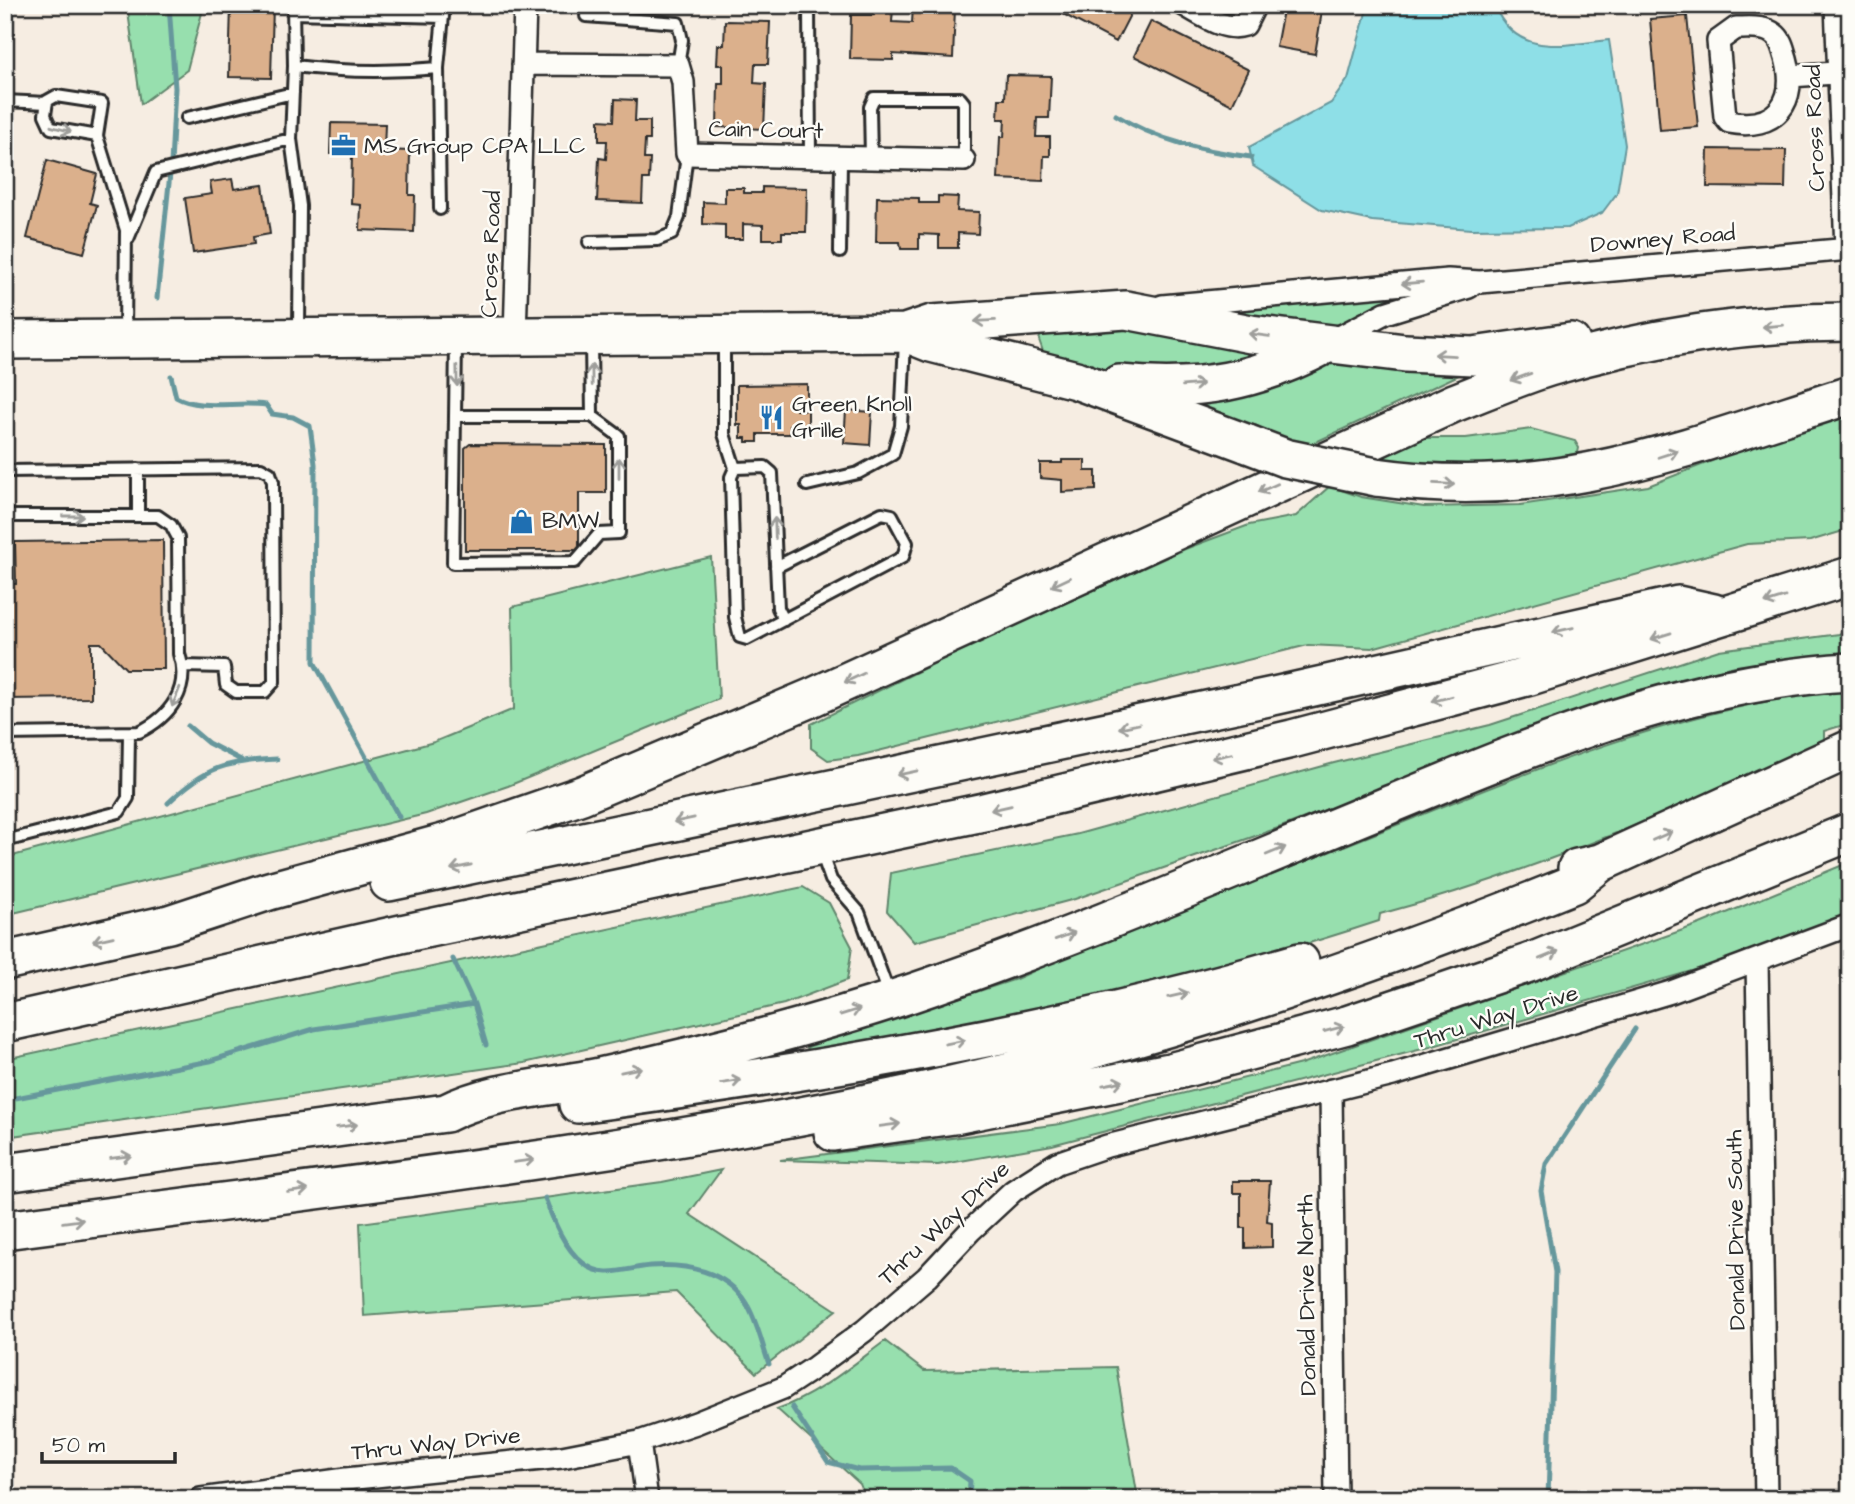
<svg xmlns="http://www.w3.org/2000/svg" width="1855" height="1504" font-family="'Architects Daughter',sans-serif">
  <style>
    .green { fill: #97dfae; stroke: #61856c; stroke-width: 2 }
    .water { fill: #8edfe7; stroke: #66979c; stroke-width: 2 }
    .lines { fill: none; stroke-linecap: round; stroke-linejoin: round }
    .stream { stroke: #66979c; stroke-width: 5 }
    .building { fill: #dbb08c; stroke: #2b2b2b; stroke-width: 2 }
    .lane-casing { stroke: #2b2b2b; stroke-width: 16 }
    .street-casing { stroke: #2b2b2b; stroke-width: 26 }
    .highway-casing { stroke: #2b2b2b; stroke-width: 42 }
    .lane { stroke: #fdfcf7; stroke-width: 10 }
    .street { stroke: #fdfcf7; stroke-width: 21 }
    .highway { stroke: #fdfcf7; stroke-width: 37 }
    .highway-bridge-casing { stroke: #2b2b2b; stroke-width: 42; stroke-linecap: butt }
    .highway-bridge { stroke: #fdfcf7; stroke-width: 37 }
    .oneway { stroke: #9e9e9b }
    .labels { text-anchor: middle; dominant-baseline: central; stroke-width: 5; stroke-linejoin: round; paint-order: stroke }
    .street-label { font-size: 23px; fill: #2b2b2b; stroke: #fdfcf7 }
    .poi-label { font-size: 23px; fill: #2b2b2b; stroke: #fdfcf7; text-anchor: start }
  </style>
  <rect width="100%" height="100%" fill="#f6ede2"/>
  <filter id="ink" filterUnits="userSpaceOnUse"><feTurbulence type="fractalNoise" baseFrequency=".0143" numOctaves="2"/><feDisplacementMap in="SourceGraphic" scale="14" xChannelSelector="R" yChannelSelector="G"/><feConvolveMatrix kernelMatrix="1 2 1 2 8 2 1 2 1" color-interpolation-filters="sRGB"/></filter>
  <g filter="url(#ink)">
    <path class="green" d="M127 5H204L187 70 141 104Z
      M1398 296V299L1330 330 1195 311Z
      M1130 326 1266 346 1252 369 1108 374 1044 354 1039 340 1042 331Z
      M1328 361 1480 371 1466 377 1461 374 1301 449 1185 409 1199 398Z
      M1850 413V529L1810 541 1747 544 1372 648 1308 645 858 756 828 760 811 748V724L957 652 1185 549 1249 525 1296 516 1330 486 1361 497 1424 507 1520 505 1648 486 1773 437Z
      M1531 429 1575 441 1579 448 1578 453 1528 464 1392 467 1380 458 1421 438H1466Z
      M711 557 719 699 508 786 426 814 5 915V858L434 742 514 709 512 607Z
      M1850 628V656L1735 666 1633 692 1281 827 1075 899 914 942 887 911 891 873 1078 834 1334 763 1490 725 1719 650 1839 634Z
      M1850 689V723L1824 731V741C1681 808 1533 873 1380 914L1379 921C1198 981 997 1023 808 1051L807 1047 1016 979 1071 954C1187 909 1298 864 1414 818 1556 761 1696 704 1850 689Z
      M1850 862V925L1430 1047 1052 1145 938 1165 780 1160 1060 1124 1301 1064 1700 924Z
      M803 887 829 903 852 947 847 980 784 1004 524 1063 5 1137V1059Z
      M721 1170 689 1214 836 1310 756 1373 676 1292 364 1316 360 1223 662 1182Z
      M885 1341 924 1371 1116 1367 1138 1499H866L860 1484 777 1409C818 1395 851 1366 885 1341Z"/>
    <path class="water" d="M1368 5H1494C1516 58 1563 45 1609 40L1625 145 1617 193 1602 213 1568 228 1471 229 1372 221 1322 210 1253 166 1249 147 1331 103 1348 79Z"/>
    <g class="lines">
      <path class="stream" d="M1116 115C1157 141 1204 151 1251 157
        M157 298 171 164 175 88 169 5
        M171 376 176 397C201 411 236 401 266 405L272 414 293 417 310 426 315 464 314 662 399 817
        M188 726 208 743 241 760
        M168 803C206 767 226 761 277 759
        M453 959 474 1004 486 1045
        M5 1100 210 1061 314 1029 474 1004
        M545 1198C553 1220 564 1248 583 1263 603 1280 627 1268 650 1266 686 1263 726 1271 746 1303 757 1320 762 1345 769 1364
        M792 1407 828 1462 859 1470 951 1468 970 1481 969 1499
        M1548 1499 1555 1272 1541 1191 1546 1164 1635 1029"/>
    </g>
    <path class="building" d="M231 5H273L271 78 229 77Z
      M1046 5H1130L1134 7 1116 42Z
      M1284 5H1323L1315 54 1276 47Z
      M913 7 955 8 953 58 893 54V60L850 59 851 15H874V8H893L892 22 912 23Z
      M1687 16 1698 127 1660 130 1650 19Z
      M725 21 770 22 768 64H755L754 83 766 84 764 129 717 127 718 83H723V65H717L718 45H724Z
      M1151 21 1249 70 1232 105 1134 56Z
      M1006 75 1051 76 1049 118H1037L1036 137H1050V156H1044L1043 181 998 179 1000 137H1004L1005 119H998L999 99H1005Z
      M615 99 636 100 635 121H650V140H645L644 159H650L649 179H643L642 203 597 201 599 158 606 159 607 141H599V120L614 121Z
      M331 123 385 124 384 150 410 151 409 195H415L414 232 360 230 361 205 351 204 352 154H330Z
      M1708 149 1786 150 1785 188 1707 187Z
      M47 160 97 174 90 203 97 205 84 253 27 238Z
      M232 179 234 189 263 185 270 234 253 237 254 244 193 253 185 198 212 194 210 182Z
      M762 187 807 188 806 232H782V239H763V225L743 224V239H725V225L703 224V202L725 203V188H744V193H762Z
      M938 196 958 197 957 211 979 212 978 234 958 233V248H939V235L919 234V249H901L900 242H876L877 197 919 198V203H938Z
      M807 384V400H796V410H808V425L790 426V434H758V442H746V438H741V425H737V385Z
      M846 410 872 412 870 445 844 443Z
      M470 444 606 445V493H579V550H465V448Z
      M1062 460H1085V471H1096V490L1062 492V480L1040 478V463H1062Z
      M163 540 164 669H126L101 643H91V698L5 699V584H16L15 542Z
      M1233 1181H1270L1267 1221 1272 1222V1247L1245 1248V1228H1241V1193H1233Z"/>
    <g class="lines">
      <defs>
        <path id="lane" d="M293 5 294 66C343 72 388 73 438 68L444 5
          M809 5 810 157
          M293 13 443 17
          M586 16 678 23 682 40 678 65
          M294 66 291 139 300 206 299 331
          M438 68 440 209
          M5 101 47 103
          M187 118 293 93
          M97 136 51 128 45 115 47 101 56 96 102 103 97 136 126 230 125 334
          M871 158 870 107 874 98H960L964 103V160
          M128 239 156 172 291 139
          M589 242 657 240 672 234 679 217 687 154
          M840 252 841 157
          M724 339V434L735 468 731 477 735 617 740 637 747 639 903 557 907 543 892 515 882 513 776 567
          M591 342 592 416
          M456 416H592L619 436V533L599 534 575 562 453 563 456 343
          M735 468 765 467 772 473 778 608 784 620
          M5 471 261 468 270 473 273 482 274 682 265 692H236L226 685 224 667 184 666
          M807 485 858 473 893 454 901 426 905 340
          M5 516H158L171 525 178 538 179 654C191 689 170 717 139 732L5 734
          M138 516V469
          M5 841 119 812 128 798 129 734
          M821 852 831 880 859 912 889 994"/>
        <path id="street" d="M1184 5C1203 15 1224 32 1245 25L1255 5
          M1836 5 1846 249
          M1736 28C1749 28 1764 26 1774 34 1782 40 1783 49 1786 58 1798 102 1776 131 1729 122L1725 117 1718 41Z
          M523 64 678 65 683 82 687 154 964 160
          M1790 76 1850 72
          M1162 306 1448 280 1480 282 1850 249
          M515 336 525 5
          M1330 342 1385 313 1469 287
          M1757 960 1766 1499
          M1331 1090 1336 1499
          M639 1442 647 1499
          M201 1499 346 1479 562 1457 639 1442 696 1423 783 1388 815 1367 864 1331 927 1277 970 1231 1013 1191 1057 1163 1107 1146 1393 1075 1671 992 1850 925"/>
        <path id="highway" d="M906 333 931 343 1076 380 1248 444
          M5 340 905 333 932 324 1126 310 1251 334 1405 353 1473 356 1571 342
          M1119 384C1200 392 1256 382 1327 344
          M1376 477C1555 503 1684 448 1850 395
          M1577 868 1600 863 1850 749
          M389 882 1278 695 1678 605 1714 613
          M5 961 169 924 269 891 447 842 582 795 813 697 1454 403C1485 391 1517 377 1549 367 1644 338 1750 322 1850 322
          M5 1023 401 934 984 812 1292 739 1530 676 1850 576
          M578 1104C820 1071 1065 1031 1300 962
          M833 1132 954 1115 1170 1072 1347 1025 1529 963 1850 832
          M5 1173 446 1113C493 1089 552 1088 604 1076 708 1053 811 1027 912 993 1071 939 1226 872 1382 808 1532 746 1685 681 1850 672
          M5 1230C316 1189 628 1156 934 1089 1154 1040 1366 968 1574 884L1600 863"/>
      </defs>
      <use href="#lane" class="lane-casing"/>
      <use href="#street" class="street-casing"/>
      <use href="#highway" class="highway-casing"/>
      <use href="#lane" class="lane"/>
      <use href="#street" class="street"/>
      <use href="#highway" class="highway"/>
      <defs>
        <path id="highway-bridge" d="M1248 444 1285 458 1376 477"/>
      </defs>
      <use href="#highway-bridge" class="highway-bridge-casing"/>
      <use href="#highway-bridge" class="highway-bridge"/>
    </g>
    <defs><path id="oneway-shaft" d="M-6 0H5M1.5-3L5.5 0L1.5 3" fill="none" stroke-width="1.6" stroke-linecap="round" stroke-linejoin="round" transform="scale(1.75)"/></defs>
    <g class="oneway">
      <use href="#oneway-shaft" transform="translate(61 129) rotate(15)"/>
      <use href="#oneway-shaft" transform="translate(1412 283) rotate(175)"/>
      <use href="#oneway-shaft" transform="translate(985 321) rotate(177)"/>
      <use href="#oneway-shaft" transform="translate(1773 326) rotate(175)"/>
      <use href="#oneway-shaft" transform="translate(1259 335) rotate(-172)"/>
      <use href="#oneway-shaft" transform="translate(1445 355) rotate(-177)"/>
      <use href="#oneway-shaft" transform="translate(592 375) rotate(-91)"/>
      <use href="#oneway-shaft" transform="translate(457 376) rotate(89)"/>
      <use href="#oneway-shaft" transform="translate(1521 377) rotate(160)"/>
      <use href="#oneway-shaft" transform="translate(1193 385) rotate(-5)"/>
      <use href="#oneway-shaft" transform="translate(1668 454) rotate(-18)"/>
      <use href="#oneway-shaft" transform="translate(619 468) rotate(-90)"/>
      <use href="#oneway-shaft" transform="translate(1444 484) rotate(3)"/>
      <use href="#oneway-shaft" transform="translate(1268 488) rotate(156)"/>
      <use href="#oneway-shaft" transform="translate(73 516)"/>
      <use href="#oneway-shaft" transform="translate(775 528) rotate(-92)"/>
      <use href="#oneway-shaft" transform="translate(1061 582) rotate(155)"/>
      <use href="#oneway-shaft" transform="translate(1775 600) rotate(163)"/>
      <use href="#oneway-shaft" transform="translate(1563 630) rotate(167)"/>
      <use href="#oneway-shaft" transform="translate(1661 636) rotate(163)"/>
      <use href="#oneway-shaft" transform="translate(854 678) rotate(155)"/>
      <use href="#oneway-shaft" transform="translate(176 697) rotate(112)"/>
      <use href="#oneway-shaft" transform="translate(1442 699) rotate(165)"/>
      <use href="#oneway-shaft" transform="translate(1129 726) rotate(168)"/>
      <use href="#oneway-shaft" transform="translate(1222 756) rotate(167)"/>
      <use href="#oneway-shaft" transform="translate(907 773) rotate(168)"/>
      <use href="#oneway-shaft" transform="translate(1001 808) rotate(167)"/>
      <use href="#oneway-shaft" transform="translate(684 820) rotate(168)"/>
      <use href="#oneway-shaft" transform="translate(1662 836) rotate(-24)"/>
      <use href="#oneway-shaft" transform="translate(1276 851) rotate(-22)"/>
      <use href="#oneway-shaft" transform="translate(461 867) rotate(168)"/>
      <use href="#oneway-shaft" transform="translate(1065 936) rotate(-20)"/>
      <use href="#oneway-shaft" transform="translate(103 939) rotate(167)"/>
      <use href="#oneway-shaft" transform="translate(1549 955) rotate(-22)"/>
      <use href="#oneway-shaft" transform="translate(1178 995) rotate(-13)"/>
      <use href="#oneway-shaft" transform="translate(850 1012) rotate(-17)"/>
      <use href="#oneway-shaft" transform="translate(1334 1029) rotate(-15)"/>
      <use href="#oneway-shaft" transform="translate(955 1042) rotate(-11)"/>
      <use href="#oneway-shaft" transform="translate(631 1070) rotate(-12)"/>
      <use href="#oneway-shaft" transform="translate(731 1082) rotate(-9)"/>
      <use href="#oneway-shaft" transform="translate(1113 1083) rotate(-11)"/>
      <use href="#oneway-shaft" transform="translate(890 1125) rotate(-8)"/>
      <use href="#oneway-shaft" transform="translate(347 1126) rotate(-8)"/>
      <use href="#oneway-shaft" transform="translate(121 1157) rotate(-8)"/>
      <use href="#oneway-shaft" transform="translate(524 1161) rotate(-8)"/>
      <use href="#oneway-shaft" transform="translate(298 1191) rotate(-8)"/>
      <use href="#oneway-shaft" transform="translate(73 1221) rotate(-8)"/>
    </g>
  </g>
  <defs>
    <symbol id="office-bare" viewBox="-9 -9 18 18"><path d="M-6-3h4V-5.5h4V-3h4V5H-6ZM-1-4.5V-3h2v-1.5ZM-6 0V1H6V0Z" fill="#1f6fb2" stroke="#fdfcf7" stroke-width="2.5" paint-order="stroke"/></symbol>
    <symbol id="restaurant-bare" viewBox="-9 -9 18 18"><path d="M-5-6h1v4h1v-4h1v4h1v-4h1v5L-1.5 .5V6h-2V.5L-5-1ZM5-6V6H3V1.5H1.5Q1.5-4 5-6Z" fill="#1f6fb2" stroke="#fdfcf7" stroke-width="2.5" paint-order="stroke"/></symbol>
    <symbol id="shop-bare" viewBox="-9 -9 18 18"><path d="M-5-2.5h2.3a2.7 3.5 0 0 1 5.4 0H5L5.5 6h-11ZM-1.5-2.5h3a1.5 2.3 0 0 0-3 0Z" fill="#1f6fb2" stroke="#fdfcf7" stroke-width="2.5" paint-order="stroke"/></symbol>
  </defs>
  <g fill-rule="evenodd">
    <use href="#office-bare" x="326" y="128" width="35" height="35"/>
    <use href="#restaurant-bare" x="754" y="400" width="35" height="35"/>
    <use href="#shop-bare" x="504" y="504" width="35" height="35"/>
  </g>
  <g class="labels">
    <g class="street-label">
      <text transform="translate(1815 128) rotate(-92)">Cross Road</text>
      <text transform="translate(766 130) rotate(1)">Cain Court</text>
      <text transform="translate(1663 239) rotate(-5)">Downey Road</text>
      <text transform="translate(491 254) rotate(-88)">Cross Road</text>
      <text transform="translate(1496 1017) rotate(-17)">Thru Way Drive</text>
      <text transform="translate(944 1223) rotate(-43)">Thru Way Drive</text>
      <text transform="translate(1736 1230) rotate(-91)">Donald Drive South</text>
      <text transform="translate(1307 1295) rotate(-91)">Donald Drive North</text>
      <text transform="translate(436 1444) rotate(-6)">Thru Way Drive</text>
    </g>
    <g class="poi-label">
      <text x="364" y="146">MS Group CPA LLC</text>
      <text x="792" y="404">Green Knoll<tspan x="792" dy="26">Grille</tspan></text>
      <text x="542" y="521">BMW</text>
    </g>
  </g>
  <rect width="1855" height="1504" fill="none" stroke="#fdfcf7" stroke-width="28"/>
  <rect x="14" y="14" width="1827" height="1476" fill="none" stroke="#2b2b2b" stroke-width="2.5" filter="url(#ink)"/>
  <path d="M42 1452v10h133v-10" fill="none" stroke="#2b2b2b" stroke-width="3.5"/>
  <text x="52" y="1452" font-size="21" fill="#2b2b2b" stroke="#fdfcf7" stroke-width="5" paint-order="stroke">50 m</text>
</svg>
